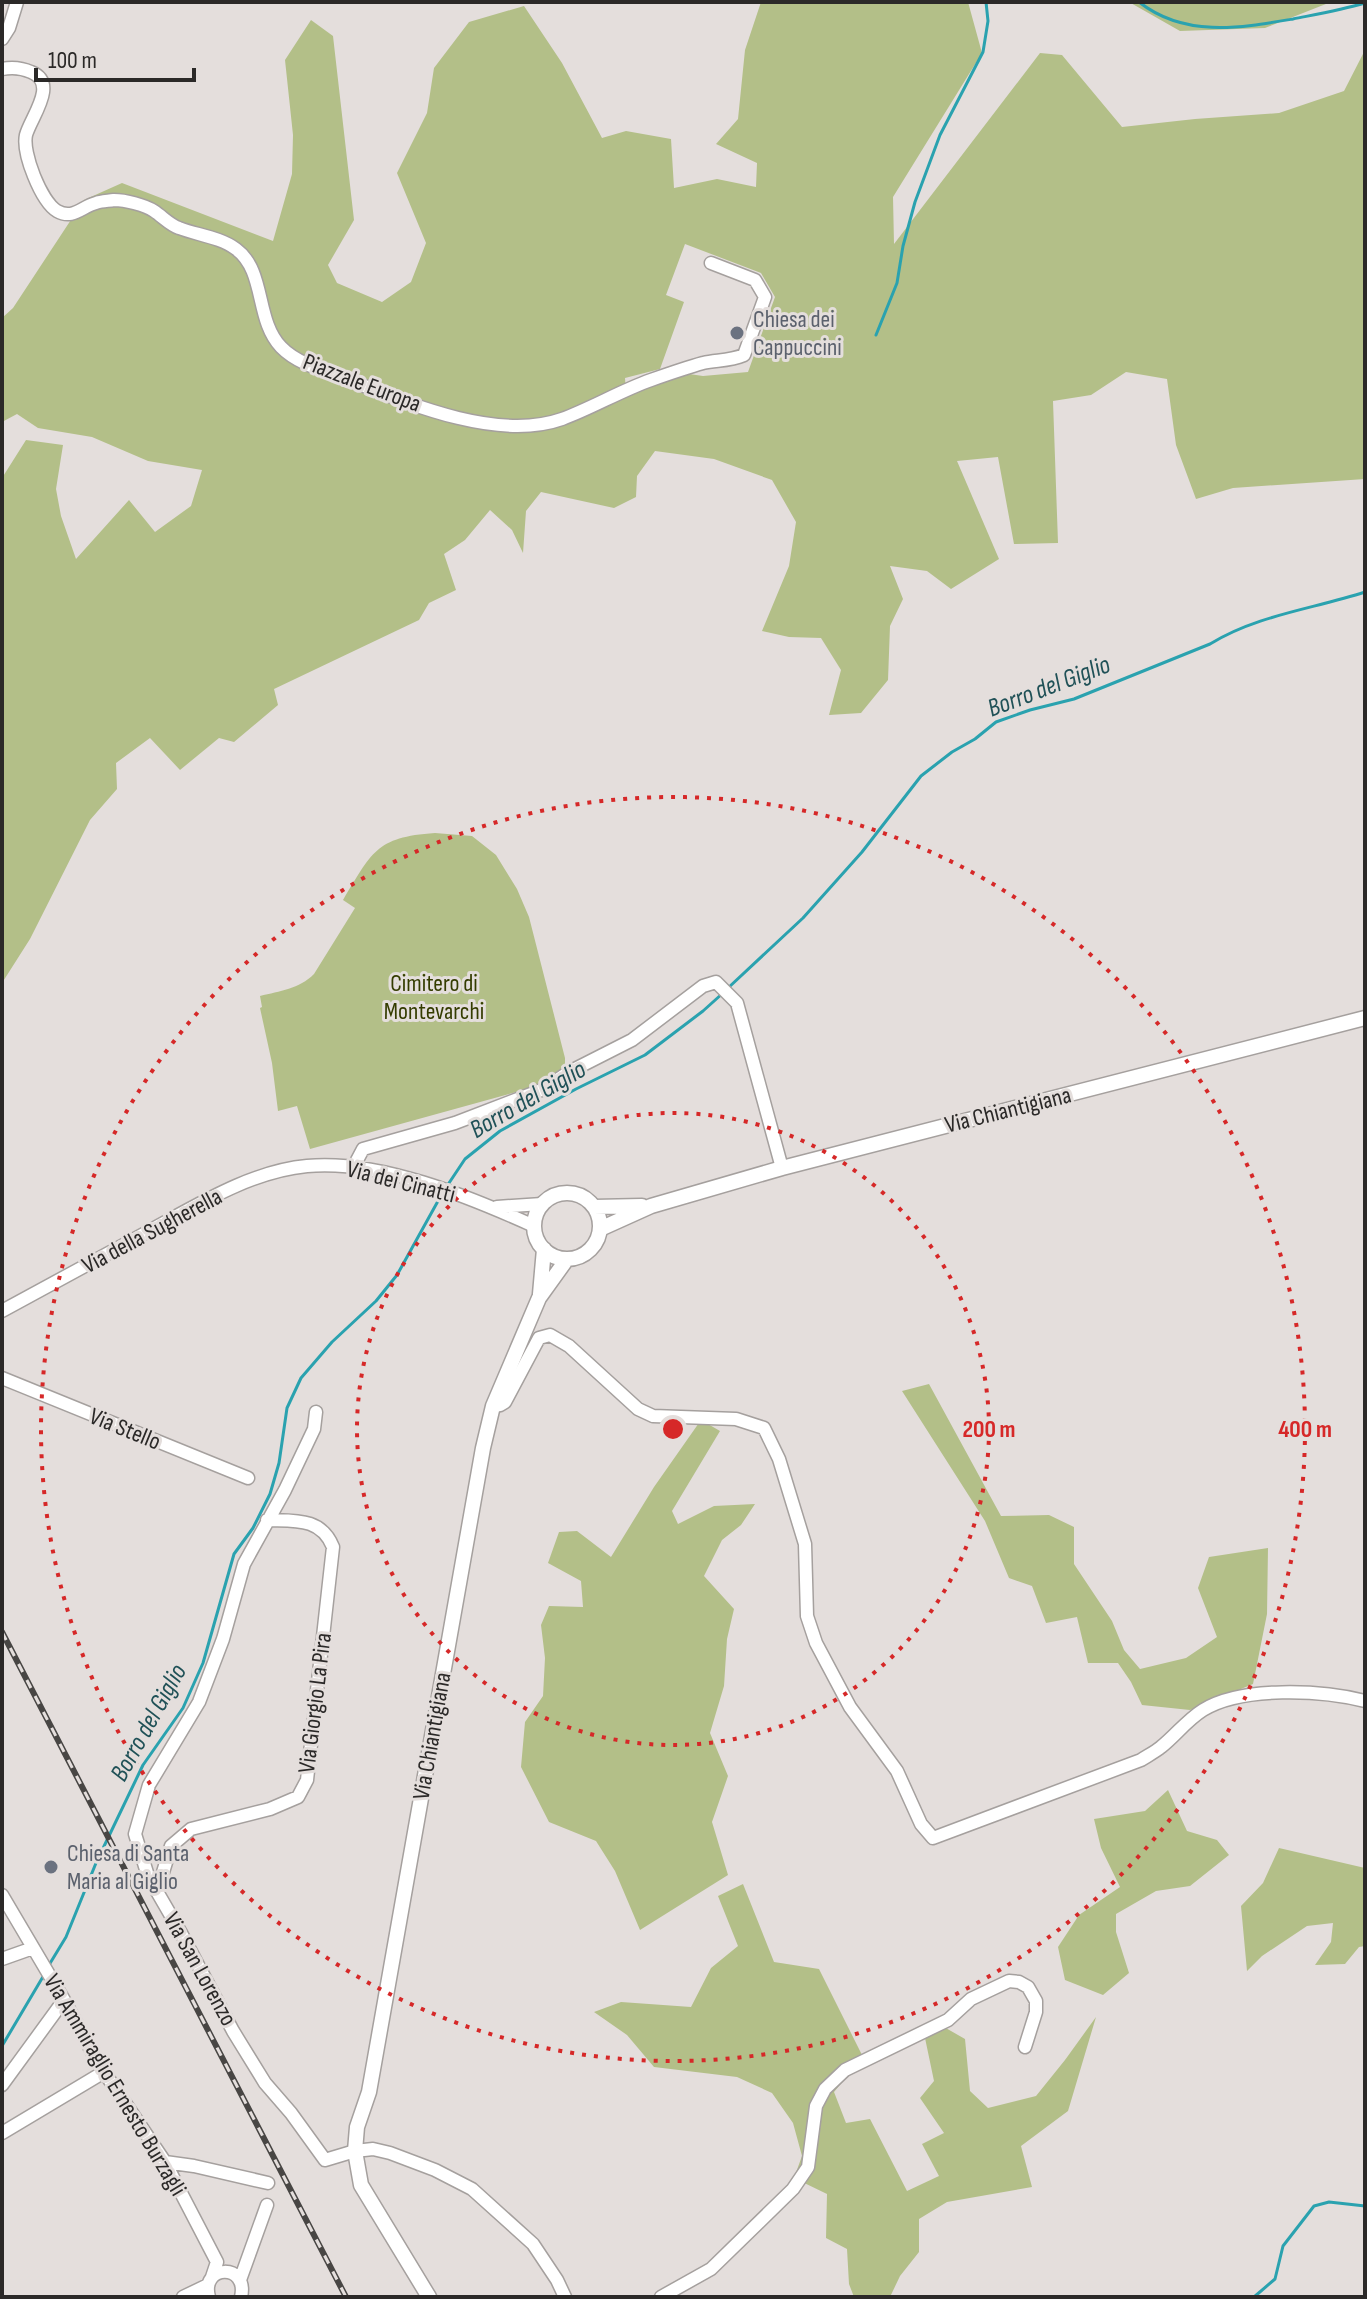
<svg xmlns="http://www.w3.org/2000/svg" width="1367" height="2299" font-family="'Sofia Sans Condensed',sans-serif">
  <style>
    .green { fill: #b3bf88; fill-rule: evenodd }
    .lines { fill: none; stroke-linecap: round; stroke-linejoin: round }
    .stream { stroke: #2aa2af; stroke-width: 3 }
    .minor-casing { stroke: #a5a09e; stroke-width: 15 }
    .major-casing { stroke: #a5a09e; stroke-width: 17 }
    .minor { stroke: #fff; stroke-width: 12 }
    .major { stroke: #fff; stroke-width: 14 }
    .rail-casing { stroke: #484644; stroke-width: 6 }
    .rail { stroke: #e4dedc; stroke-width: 3; stroke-dasharray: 9; stroke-linecap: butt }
    .ring { fill: none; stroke: #d62828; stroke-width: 4; stroke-dasharray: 4 8 }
    .worship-dot { fill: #6b7280; stroke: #e4dedc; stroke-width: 3 }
    .labels { text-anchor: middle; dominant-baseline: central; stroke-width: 6; stroke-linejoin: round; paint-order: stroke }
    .worship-label { font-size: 24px; fill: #5b616d; stroke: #e4dedc; text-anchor: start }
    .street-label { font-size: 24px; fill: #2b2928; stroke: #e4dedc }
    .park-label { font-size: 24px; fill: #343c00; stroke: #e4dedc }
    .water-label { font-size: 26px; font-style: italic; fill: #205157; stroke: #e4dedc }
    .centre { fill: #d62828; stroke: #e4dedc; stroke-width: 4 }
    .ring-label { font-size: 24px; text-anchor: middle; font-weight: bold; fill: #d62828; stroke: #e4dedc; stroke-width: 6; stroke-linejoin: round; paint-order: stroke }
  </style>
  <rect width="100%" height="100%" fill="#e4dedc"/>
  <path class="green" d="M761 2H968L982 53 893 197 894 244 1040 53 1062 55 1122 127 1195 119 1279 113 1344 91 1365 50V479L1233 488 1196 499 1176 445 1167 379 1126 372 1091 395 1053 401 1058 543 1014 544 998 457 957 461 999 559 951 589 927 571 890 566 903 599 890 626 888 680 861 713 829 715 841 670 821 638 789 637 762 631 789 566 796 522 772 480 714 459 655 451 637 476 636 497 614 508 541 492 526 511 523 553 512 530 490 510 465 540 444 554 456 590 429 603 419 620 274 689 278 705 234 742 219 738 180 770 150 738 116 763 117 789 90 820 30 939 2 983V478L26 440 63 445 56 489 61 516 76 559 129 500 155 532 191 506 202 470 148 461 92 437 38 428 17 414 2 422V318L13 308 84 200 122 183 273 241 292 174 293 135 285 60 311 20 333 36 354 220 328 265 337 283 382 302 411 282 426 243 397 173 427 113 434 68 469 22 524 6 562 63 602 138 626 131 671 139 674 188 717 179 756 187 757 163 716 144 738 119 745 50ZM685 244 761 273 775 297 748 372 703 376 682 373 626 394 625 378 660 369 684 302 666 295Z
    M1129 2H1331L1265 28 1180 31Z
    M435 833 472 836 496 855 517 889 529 917 565 1058V1068L548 1081 527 1089 310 1149 297 1106 278 1111 272 1063 260 1008 262 1007 260 996C280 991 299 989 314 974L355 908 343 900C372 853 375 837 435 833Z
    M929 1384 1001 1516 1049 1515 1074 1527V1564L1112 1621 1124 1650 1140 1669 1186 1658 1217 1637 1198 1588 1209 1557 1268 1548 1267 1614 1253 1684 1190 1710 1142 1705 1131 1682 1118 1663H1088L1077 1617 1046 1623 1032 1586 1009 1578 985 1521 902 1391Z
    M701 1420 720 1431 672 1511 678 1524 714 1506 755 1504 741 1525 722 1540 704 1576 734 1609 727 1639 724 1686 710 1733 728 1776 712 1822 728 1875 640 1930 615 1871 596 1841 549 1822 521 1767 525 1722 543 1696 545 1658 541 1625 549 1606 583 1607 581 1581 548 1563 559 1532 577 1531 611 1557 654 1487Z
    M1168 1790 1187 1831 1217 1840 1229 1855 1190 1886 1156 1891 1116 1914V1932L1129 1973 1103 1995 1065 1980 1058 1947 1079 1915 1120 1887 1101 1848 1094 1819 1145 1811Z
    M1279 1848 1365 1868V1946L1359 1947 1345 1964 1315 1965 1331 1942 1333 1923 1307 1926 1262 1956 1247 1971 1241 1906 1263 1883Z
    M743 1884 774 1962 819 1969 863 2057 834 2092 846 2123 870 2119 907 2191 939 2176 922 2144 944 2133 920 2098 934 2081 925 2038 944 2027 965 2039 970 2091 988 2108 1036 2096 1065 2060 1096 2017 1068 2111 1021 2146 1032 2187 947 2202 919 2219V2252L900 2276 890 2297H854L849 2284 847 2249 826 2238 827 2194 794 2178 802 2156 793 2123 772 2093 737 2077 654 2067 627 2035 594 2012 621 2002 691 2007 711 1968 738 1946 718 1896Z"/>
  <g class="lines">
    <path class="stream" d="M1139 2C1185 38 1240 28 1293 19 1318 14 1341 10 1365 3
      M876 335 897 283 903 246 915 202 940 135 983 52 988 21 986 2
      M728 988 803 918 862 852 921 776 952 752 975 739 996 722 1030 710 1074 699 1210 644C1257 615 1313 609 1365 592
      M447 1186 465 1159 500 1131 576 1089 645 1055 703 1011 723 993
      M49 1965 66 1937 96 1863 143 1765 183 1708 203 1663 234 1554 253 1528 270 1494 279 1463 287 1408 301 1378 332 1342 376 1301 397 1275 443 1192
      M2 2046 44 1975
      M1254 2297 1275 2279 1283 2246 1314 2206 1329 2202 1365 2206"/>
    <defs>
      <path id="minor" d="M2 39 9 28 17 2
        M2 69C12 67 22 68 31 72 59 83 31 117 26 135 22 153 41 201 57 211 73 220 81 207 96 203 101 201 108 201 114 200 125 200 145 205 154 211 163 217 170 225 179 228 197 235 220 237 236 249 266 271 255 320 281 347 299 366 333 373 357 383 414 406 500 441 562 419 592 408 620 391 651 380 668 374 685 368 703 363 717 360 730 361 744 355L765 297 755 280 711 263
        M354 1166 363 1149 455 1123 544 1089 569 1072 632 1040 703 986 716 982 737 1003 782 1168
        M497 1207 542 1204
        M2 1311C52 1284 101 1257 151 1230 199 1204 252 1171 307 1166 378 1159 470 1197 534 1226
        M2 1378 248 1478
        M493 1406 500 1405 505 1402 539 1338 550 1335 569 1346 638 1409 653 1416 736 1419 764 1428 779 1459 805 1544 807 1616 816 1643 850 1707 897 1771 921 1824 933 1838 1141 1760C1147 1756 1155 1752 1161 1747 1175 1736 1187 1720 1203 1710 1242 1686 1321 1690 1365 1701
        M316 1412 314 1429 285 1490 244 1564 223 1639 199 1702 149 1785 135 1834 148 1876 181 1933 233 2031 265 2083 291 2113 325 2160 355 2151 373 2149 390 2153 435 2170 472 2189 533 2244 557 2280 565 2297
        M157 1892 171 1846 191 1829 270 1809 298 1797 307 1780 333 1547C321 1517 294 1521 267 1520
        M2 1895 64 2000 98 2063 165 2162 217 2262 212 2277
        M2 1959 33 1948
        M2 2085 64 2000
        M2 2133 104 2072
        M165 2162 194 2166 268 2183
        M240 2280 267 2205
        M183 2297 208 2285
        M209 2297C200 2264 249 2263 241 2297
        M661 2297 711 2269 793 2189 808 2167 816 2106 825 2089 845 2070 948 2020 971 1999 1009 1981 1019 1982 1028 1987 1036 2001V2012L1025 2047"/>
      <path id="major" d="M534 1226a33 33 0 1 1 66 0a33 33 0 1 1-66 0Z
        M594 1207 642 1206
        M600 1229 651 1206 782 1168 1365 1018
        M540 1294 544 1249
        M429 2297 361 2185 355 2151 357 2127 369 2092 483 1448 493 1406 539 1298 567 1259"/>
    </defs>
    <use href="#minor" class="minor-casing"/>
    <use href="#major" class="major-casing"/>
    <use href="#minor" class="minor"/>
    <use href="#major" class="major"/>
    <defs>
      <path id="rail" d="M2 1632 346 2297"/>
    </defs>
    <use href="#rail" class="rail-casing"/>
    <use href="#rail" class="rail"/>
  </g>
  <g class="ring">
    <circle cx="673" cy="1429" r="316"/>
    <circle cx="673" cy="1429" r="632"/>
  </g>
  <g class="worship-dot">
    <circle cx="737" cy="333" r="8"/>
    <circle cx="51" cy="1867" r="8"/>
  </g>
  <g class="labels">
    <g class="worship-label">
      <text x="753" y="319">Chiesa dei<tspan x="753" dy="28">Cappuccini</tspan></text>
      <text x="67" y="1853">Chiesa di Santa<tspan x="67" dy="28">Maria al Giglio</tspan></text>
    </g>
    <g class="street-label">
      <text transform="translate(362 383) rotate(21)">Piazzale Europa</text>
      <text transform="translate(1008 1110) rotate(-14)">Via Chiantigiana</text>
      <text transform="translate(401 1182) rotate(14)">Via dei Cinatti</text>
      <text transform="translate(152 1231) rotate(-28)">Via della Sugherella</text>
      <text transform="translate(125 1429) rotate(22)">Via Stello</text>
      <text transform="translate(315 1703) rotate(-83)">Via Giorgio La Pira</text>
      <text transform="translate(432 1736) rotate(-80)">Via Chiantigiana</text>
      <text transform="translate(200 1969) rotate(61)">Via San Lorenzo</text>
      <text transform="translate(115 2085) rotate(59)">Via Ammiraglio Ernesto Burzagli</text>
    </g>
    <g class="park-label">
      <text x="434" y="983">Cimitero di<tspan x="434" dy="28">Montevarchi</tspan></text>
    </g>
    <g class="water-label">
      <text transform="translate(1049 687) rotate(-21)">Borro del Giglio</text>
      <text transform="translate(528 1100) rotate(-30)">Borro del Giglio</text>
      <text transform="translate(149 1723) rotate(-61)">Borro del Giglio</text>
    </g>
  </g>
  <circle cx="673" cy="1429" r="12" class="centre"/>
  <g class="ring-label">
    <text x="989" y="1437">200 m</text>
    <text x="1305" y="1437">400 m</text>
  </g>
  <rect width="1367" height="2299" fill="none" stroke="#2b2928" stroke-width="8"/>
  <path d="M36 68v12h158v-12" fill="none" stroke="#2b2928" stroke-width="4"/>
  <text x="48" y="68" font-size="24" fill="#2b2928" stroke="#e4dedc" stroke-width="6" paint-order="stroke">100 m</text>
</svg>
